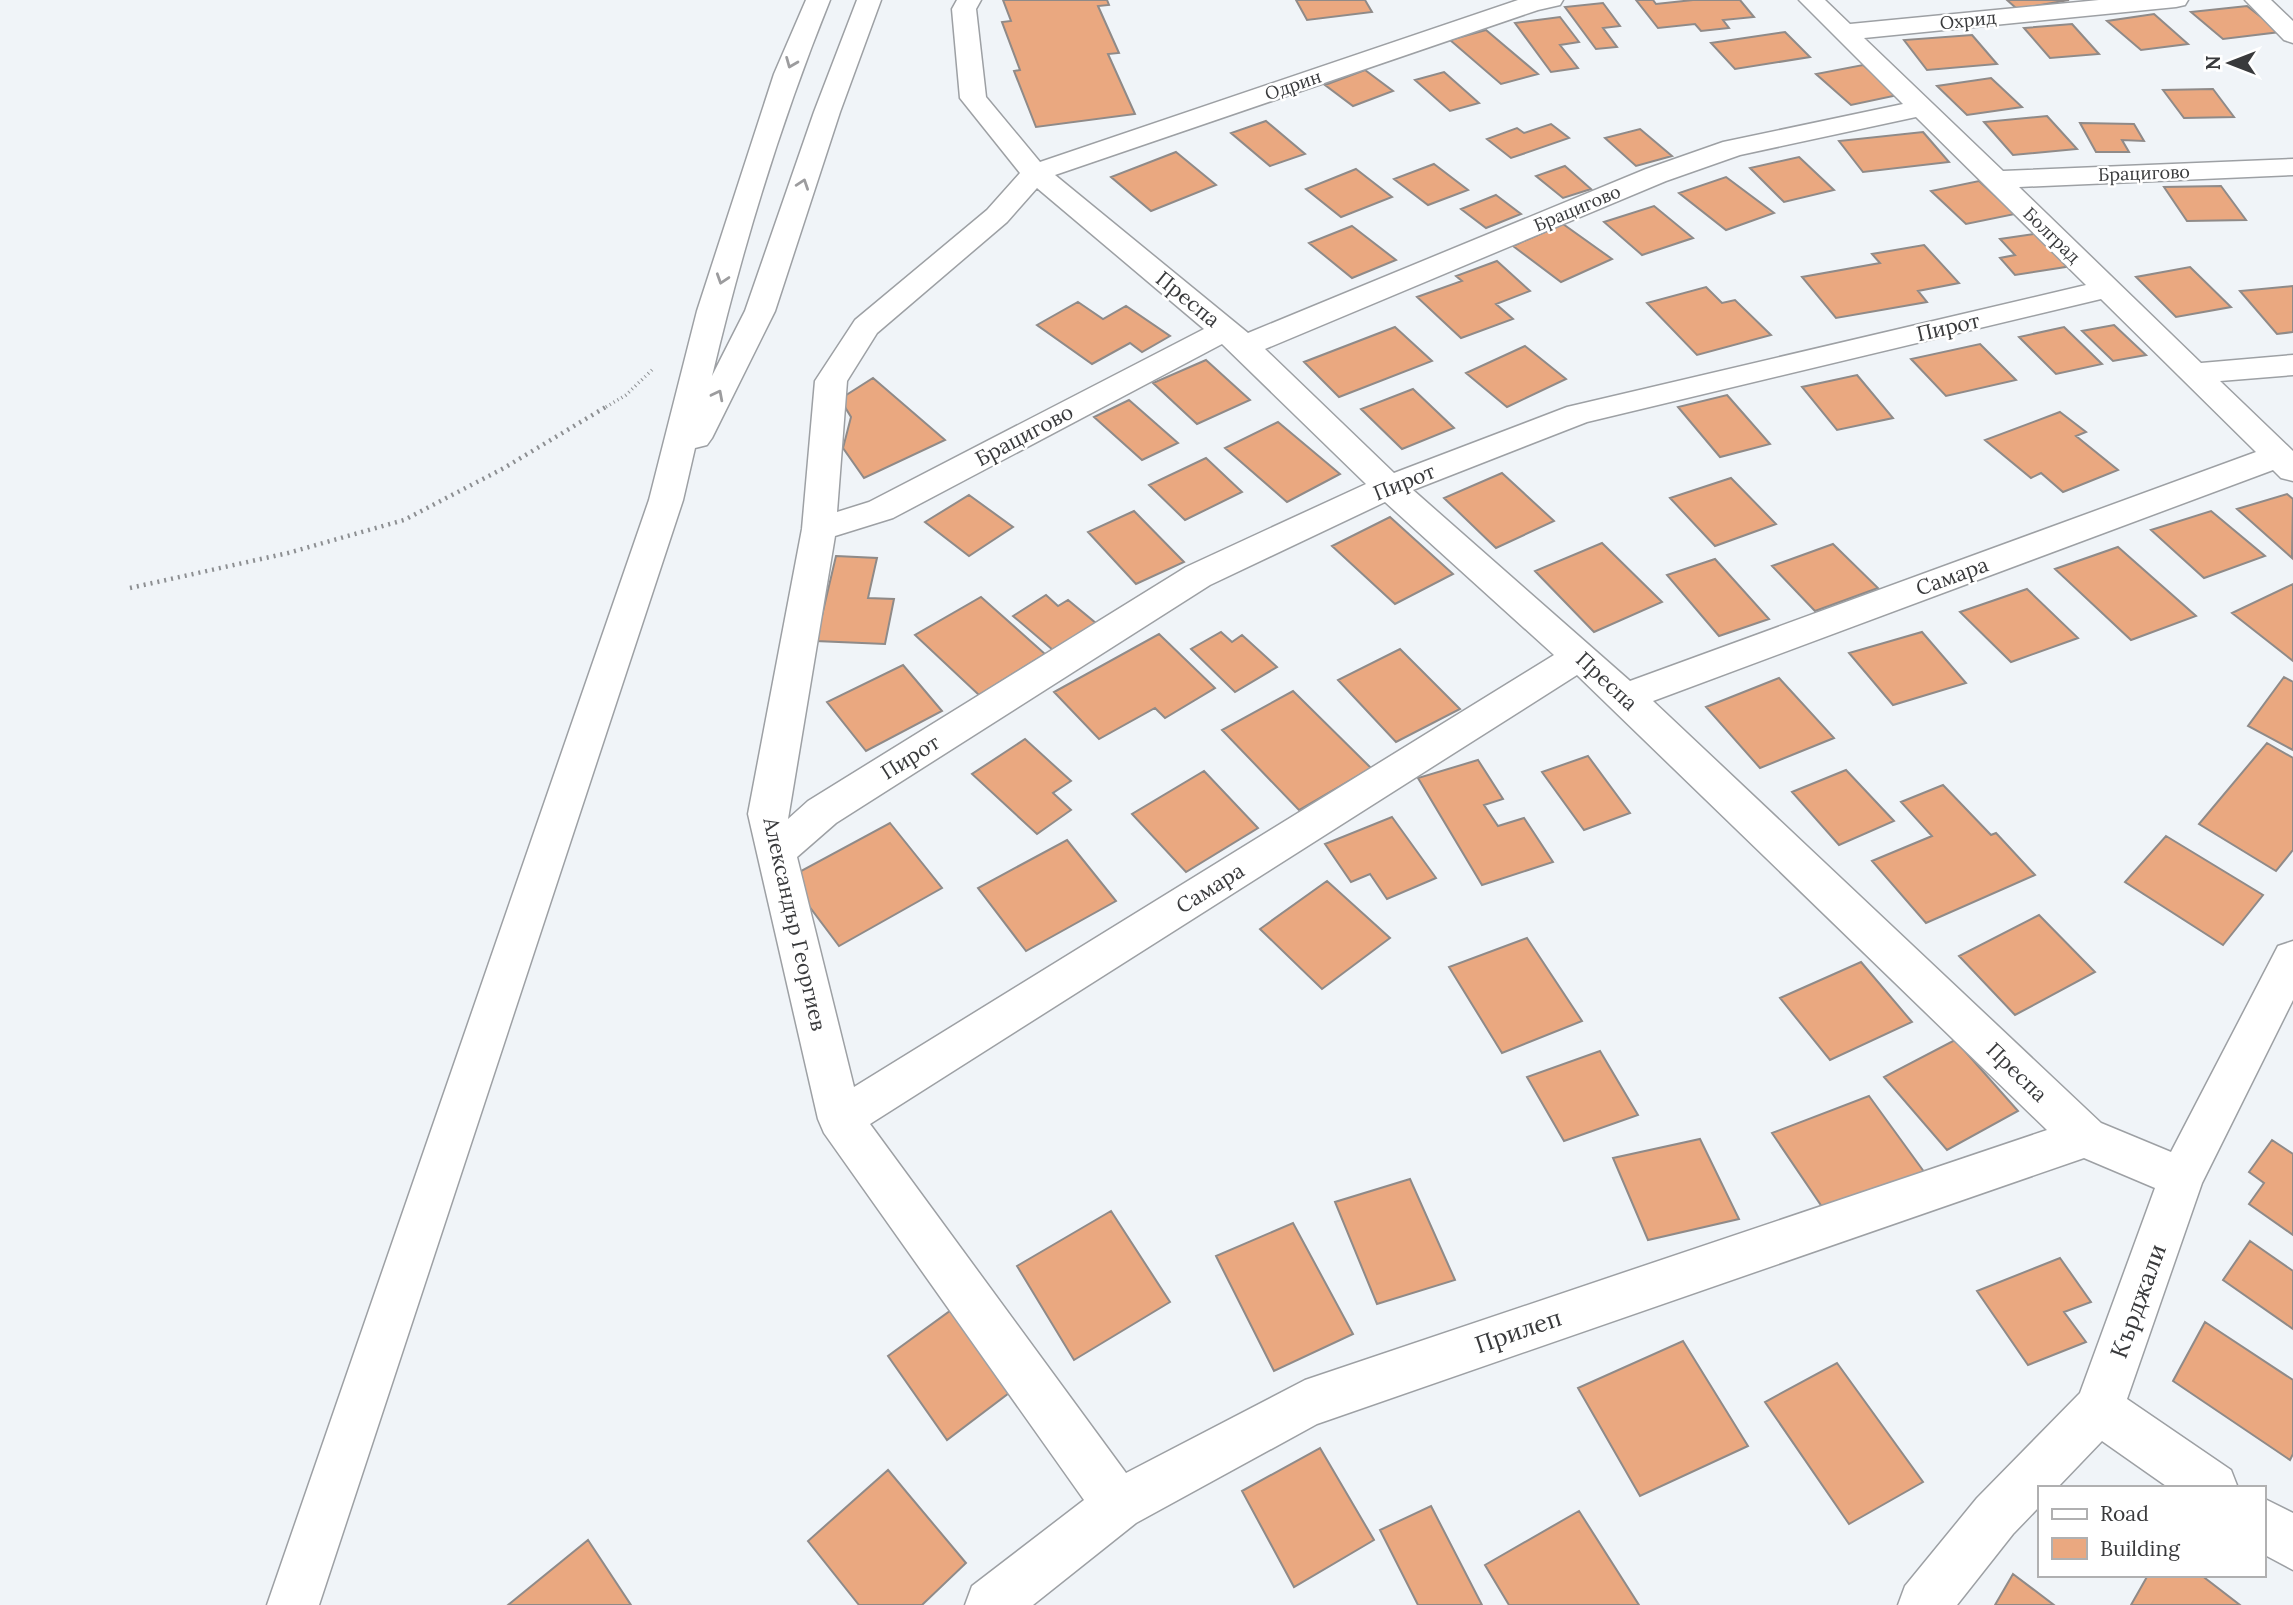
<svg xmlns="http://www.w3.org/2000/svg" width="2293" height="1605" font-family="Lora,serif">
  <style>
    .building { fill: #eaa880; stroke: #8f8a88; stroke-width: 2 }
    .lines { fill: none; stroke-linecap: round; stroke-linejoin: round }
    .minor-casing { stroke: #9da0a4; stroke-width: 3 }
    .major-casing { stroke: #9da0a4; stroke-width: 3 }
    .path-far1 { stroke: #8d8f92; stroke-width: 3.5; stroke-dasharray: 1 3.5; stroke-linecap: butt }
    .path { stroke: #8d8f92; stroke-width: 4.5; stroke-dasharray: 2 5; stroke-linecap: butt }
    .minor { fill: #fff; fill-rule: evenodd }
    .major { fill: #fff; fill-rule: evenodd }
    .oneway { stroke: #9c9c9e }
    .labels { text-anchor: middle; dominant-baseline: central; stroke-width: 5; stroke-linejoin: round; paint-order: stroke }
    .far-street-label { font-size: 18px; fill: #393a3c; stroke: #fff }
    .street-label { font-size: 21px; fill: #393a3c; stroke: #fff }
    .near-street-label { font-size: 24px; fill: #393a3c; stroke: #fff }
  </style>
  <rect width="100%" height="100%" fill="#f0f4f8"/>
  <path class="building" d="M1003 0H1107L1109 5 1098 6 1119 53 1108 54 1135 114 1036 127 1014 71 1020 70 1002 22 1011 21Z
    M1296 0H1365L1372 12 1307 20Z
    M1636 0H1653L1656 4 1693 0H1740L1754 17 1723 20 1729 28 1701 31 1695 24 1658 28Z
    M2007 0H2069L2017 9Z
    M1603 3 1620 26 1603 28 1617 47 1596 49 1565 7Z
    M2247 6 2280 32 2223 39 2191 12Z
    M2154 14 2188 44 2141 50 2107 21Z
    M1560 17 1579 42 1560 45 1578 68 1551 72 1515 23Z
    M2072 24 2099 54 2050 58 2024 28Z
    M1486 30 1538 74 1501 84 1450 40Z
    M1785 32 1810 57 1735 69 1711 43Z
    M1972 35 1997 64 1927 70 1904 40Z
    M1863 65 1898 95 1851 105 1816 74Z
    M1365 70 1393 91 1353 106 1325 85Z
    M1444 72 1479 103 1450 111 1415 80Z
    M1991 78 2022 107 1967 115 1937 86Z
    M2213 89 2234 117 2184 118 2163 90Z
    M2047 116 2077 149 2013 155 1984 122Z
    M1266 121 1305 154 1270 166 1231 133Z
    M2080 123 2134 124 2144 141 2122 140 2129 152H2096Z
    M1551 124 1569 138 1511 158 1487 139 1517 128 1524 133Z
    M1640 129 1672 156 1636 166 1605 138Z
    M1923 132 1949 162 1863 172 1839 141Z
    M1176 152 1216 185 1151 211 1111 177Z
    M1799 157 1834 190 1784 202 1750 168Z
    M1434 164 1468 190 1428 205 1394 179Z
    M1565 166 1591 189 1563 198 1536 176Z
    M1356 169 1392 197 1341 217 1306 189Z
    M1726 177 1774 213 1726 230 1679 193Z
    M1979 181 2015 214 1966 224 1931 191Z
    M2221 186 2246 220 2187 221 2164 187Z
    M1496 195 1521 214 1486 228 1461 209Z
    M1654 206 1693 238 1642 255 1604 222Z
    M1563 224 1612 259 1561 282 1513 246Z
    M1352 226 1396 260 1352 278 1309 243Z
    M2040 233 2072 266 2015 275 2000 258 2015 255 2000 239Z
    M1924 245 1959 283 1918 291 1927 302 1836 318 1802 277 1880 263 1872 254Z
    M1497 261 1530 291 1496 304 1513 319 1461 338 1417 297 1462 281 1456 276Z
    M2190 267 2231 307 2176 317 2136 277Z
    M2293 286V332L2277 334 2240 291Z
    M1706 287 1722 303 1735 300 1771 335 1697 355 1647 303Z
    M1078 302 1103 319 1126 306 1170 336 1142 352 1130 343 1092 364 1037 325Z
    M2114 325 2146 355 2113 361 2082 331Z
    M1395 327 1432 361 1339 397 1304 362Z
    M2064 327 2102 364 2056 374 2019 337Z
    M1980 344 2016 380 1946 396 1911 359Z
    M1525 346 1566 379 1507 407 1466 373Z
    M1206 360 1250 400 1197 424 1153 383Z
    M1857 375 1893 418 1837 430 1802 387Z
    M873 378 945 440 864 478 843 448 851 417 840 399Z
    M1413 389 1454 428 1402 449 1361 409Z
    M1727 395 1770 444 1720 457 1678 407Z
    M1129 400 1178 443 1142 460 1094 417Z
    M2060 412 2086 432 2076 436 2118 470 2063 492 2041 473 2031 478 1985 440Z
    M1278 422 1340 474 1287 502 1225 448Z
    M1206 458 1242 492 1185 520 1149 485Z
    M1502 473 1554 521 1496 548 1444 498Z
    M1731 478 1776 524 1715 546 1670 498Z
    M2287 494 2293 499 2292 558 2237 509Z
    M969 495 1013 527 969 556 925 522Z
    M1134 511 1184 562 1136 584 1088 532Z
    M2211 511 2265 556 2204 578 2151 530Z
    M1390 517 1453 574 1395 604 1332 546Z
    M1602 543 1662 602 1594 632 1535 571Z
    M1833 544 1878 588 1815 611 1772 566Z
    M2118 547 2196 616 2131 640 2055 569Z
    M836 556 877 558 868 598 894 599 885 644 816 641Z
    M1715 559 1769 619 1719 636 1667 575Z
    M2293 584V661L2232 613Z
    M2027 589 2078 638 2011 662 1960 612Z
    M1046 595 1058 606 1068 600 1103 629 1060 656 1013 616Z
    M981 597 1045 654 979 695 915 635Z
    M1221 632 1232 642 1242 635 1277 667 1235 692 1191 649Z
    M1922 632 1966 683 1893 705 1849 653Z
    M1159 634 1215 688 1165 718 1155 708 1099 739 1054 692Z
    M1400 649 1460 709 1396 742 1338 680Z
    M903 665 942 711 866 751 827 702Z
    M2284 677 2293 682V750L2248 726Z
    M1779 678 1834 738 1760 768 1706 707Z
    M1293 691 1371 768 1299 810 1222 730Z
    M1025 739 1071 781 1053 793 1071 810 1037 834 972 774Z
    M2267 743 2293 758V850L2276 871 2199 824Z
    M1588 756 1630 813 1584 830 1542 772Z
    M1478 760 1503 799 1484 805 1498 826 1524 818 1553 862 1482 885 1418 778Z
    M1846 770 1894 821 1839 845 1792 792Z
    M1204 771 1258 828 1186 872 1132 814Z
    M1943 785 1991 835 1996 833 2035 875 1926 923 1872 861 1932 836 1901 802Z
    M1392 817 1436 878 1387 899 1370 874 1351 882 1325 844Z
    M890 823 942 888 839 946 788 878Z
    M2166 836 2263 895 2223 945 2125 882Z
    M1067 840 1116 901 1026 951 978 888Z
    M1327 881 1390 938 1322 989 1260 929Z
    M2039 915 2095 972 2015 1015 1959 956Z
    M1527 938 1582 1021 1502 1053 1449 967Z
    M1861 962 1912 1022 1830 1060 1780 998Z
    M1955 1040 2018 1111 1947 1150 1884 1077Z
    M1600 1051 1638 1115 1564 1141 1527 1077Z
    M1869 1096 1930 1180 1831 1220 1772 1133Z
    M1700 1139 1739 1219 1648 1240 1613 1158Z
    M2272 1140 2293 1154V1235L2249 1204 2264 1183 2249 1172Z
    M1410 1179 1455 1280 1377 1304 1335 1202Z
    M1111 1211 1170 1302 1074 1360 1017 1266Z
    M1293 1223 1353 1334 1274 1371 1216 1256Z
    M2250 1241 2293 1271V1329L2223 1280Z
    M2060 1258 2091 1302 2064 1312 2086 1342 2028 1365 1977 1291Z
    M965 1300 1025 1381 947 1440 888 1356Z
    M2205 1322 2293 1380V1454L2290 1460 2173 1381Z
    M1683 1341 1748 1446 1640 1496 1578 1388Z
    M1837 1363 1923 1482 1849 1524 1765 1402Z
    M1320 1448 1374 1540 1294 1587 1242 1491Z
    M888 1470 966 1563 922 1605H859L808 1541Z
    M1431 1506 1482 1605H1418L1380 1530Z
    M1579 1511 1639 1605H1509L1485 1565Z
    M588 1540 631 1605H508Z
    M2013 1574 2054 1605H1995Z
    M2148 1575H2201L2240 1605H2131Z"/>
  <g class="lines">
    <defs>
      <path id="minor" d="M957 0H981L976 9 986 97 1040 162 1518 0H1563L1560 5 1538 10 1055 175 1248 333 1646 169 1723 142 1903 104 1799 0H1825L1850 24 2099 0H2188L2185 5 2176 7 1864 38 2003 171 2293 159V175L2019 187 2201 363 2293 355V375L2220 381 2293 451V481L2281 478 2273 470 1653 701 2101 1123 2171 1152 2278 946 2293 941V1000L2202 1183 2127 1399 2231 1470 2238 1488H2169L2102 1441 2057 1488H2039V1507L2013 1534 1957 1605H1898L1905 1586 1977 1498 2080 1393 2155 1188 2084 1158 1317 1424 1136 1523 1033 1605H965L972 1586 1084 1500 824 1133 818 1119 748 814 802 529 815 381 855 320 987 210 1020 173 960 98 952 9ZM1916 117 2086 285 1567 407 1394 473 1265 349 1666 181 1740 155ZM1037 188 1204 329 869 502 837 512 847 381 877 333 1007 222ZM2101 299 2256 452 1630 681 1413 490 1587 422ZM1222 344 1366 484 1186 567 808 801 788 819 835 536 893 518ZM1385 502 1554 655 854 1087 797 857 836 823 1210 585ZM1577 675 2047 1130 1305 1380 1126 1473 870 1124Z
        M2245 0H2271L2293 21V43L2284 40Z
        M2263 1498 2293 1513V1570L2263 1554Z"/>
      <path id="major" d="M806 0H830C781 121 742 249 712 376L745 311 814 112 857 0H881L840 112 775 311 712 438 707 445 695 448 683 500 319 1605H267L649 500 697 311 774 74Z"/>
    </defs>
    <use href="#minor" class="minor-casing"/>
    <use href="#major" class="major-casing"/>
    <path class="path-far1" d="M606 407 626 395 654 368"/>
    <path class="path" d="M130 588 288 553 404 520 504 468 609 405"/>
    <use href="#minor" class="minor"/>
    <use href="#major" class="major"/>
  </g>
  <defs><path id="oneway-chevron" d="M-2-3.5L2.5 0L-2 3.5" fill="none" stroke-width="1.6" stroke-linecap="round" stroke-linejoin="round" transform="scale(1.75)"/></defs>
  <g class="oneway">
    <use href="#oneway-chevron" transform="translate(791 63) rotate(112)"/>
    <use href="#oneway-chevron" transform="translate(803 184) rotate(-71)"/>
    <use href="#oneway-chevron" transform="translate(722 279) rotate(108)"/>
    <use href="#oneway-chevron" transform="translate(718 395) rotate(-63)"/>
  </g>
  <g class="labels">
    <g class="far-street-label">
      <text transform="translate(1968 20) rotate(-6)">Охрид</text>
      <text transform="translate(1293 85) rotate(-19)">Одрин</text>
      <text transform="translate(2144 173) rotate(-2)">Брацигово</text>
      <text transform="translate(1577 208) rotate(-23)">Брацигово</text>
      <text transform="translate(2052 235) rotate(44)">Болград</text>
    </g>
    <g class="street-label">
      <text transform="translate(1188 299) rotate(39)">Преспа</text>
      <text transform="translate(1948 327) rotate(-13)">Пирот</text>
      <text transform="translate(1024 435) rotate(-28)">Брацигово</text>
      <text transform="translate(1404 482) rotate(-22)">Пирот</text>
      <text transform="translate(1952 576) rotate(-20)">Самара</text>
      <text transform="translate(1607 681) rotate(43)">Преспа</text>
      <text transform="translate(910 757) rotate(-32)">Пирот</text>
      <text transform="translate(1210 888) rotate(-32)">Самара</text>
      <text transform="translate(795 924) rotate(77)">Александър Георгиев</text>
      <text transform="translate(2017 1072) rotate(44)">Преспа</text>
    </g>
    <g class="near-street-label">
      <text transform="translate(2138 1301) rotate(-70)">Кърджали</text>
      <text transform="translate(1518 1331) rotate(-19)">Прилеп</text>
    </g>
  </g>
  <rect x="2038" y="1486" width="228" height="91" fill="#ffffff" stroke="#b0b0b1" stroke-width="2"/>
  <rect x="2052" y="1509" width="35" height="10" fill="#ffffff" stroke="#b0b0b1" stroke-width="2"/>
  <text x="2100" y="1521" font-size="21" fill="#393a3c">Road</text>
  <rect x="2052" y="1538" width="35" height="21" fill="#eaa880" stroke="#b0b0b1" stroke-width="2"/>
  <text x="2100" y="1556" font-size="21" fill="#393a3c">Building</text>
  <g transform="translate(2230 63) rotate(270)" stroke="#ffffff" stroke-width="5" paint-order="stroke">
  <path d="M0-5L12 26L0 18L-12 26Z" fill="#393a3c"/>
  <text y="-10" font-size="19" font-weight="bold" text-anchor="middle" fill="#393a3c">N</text>
  </g>
</svg>
